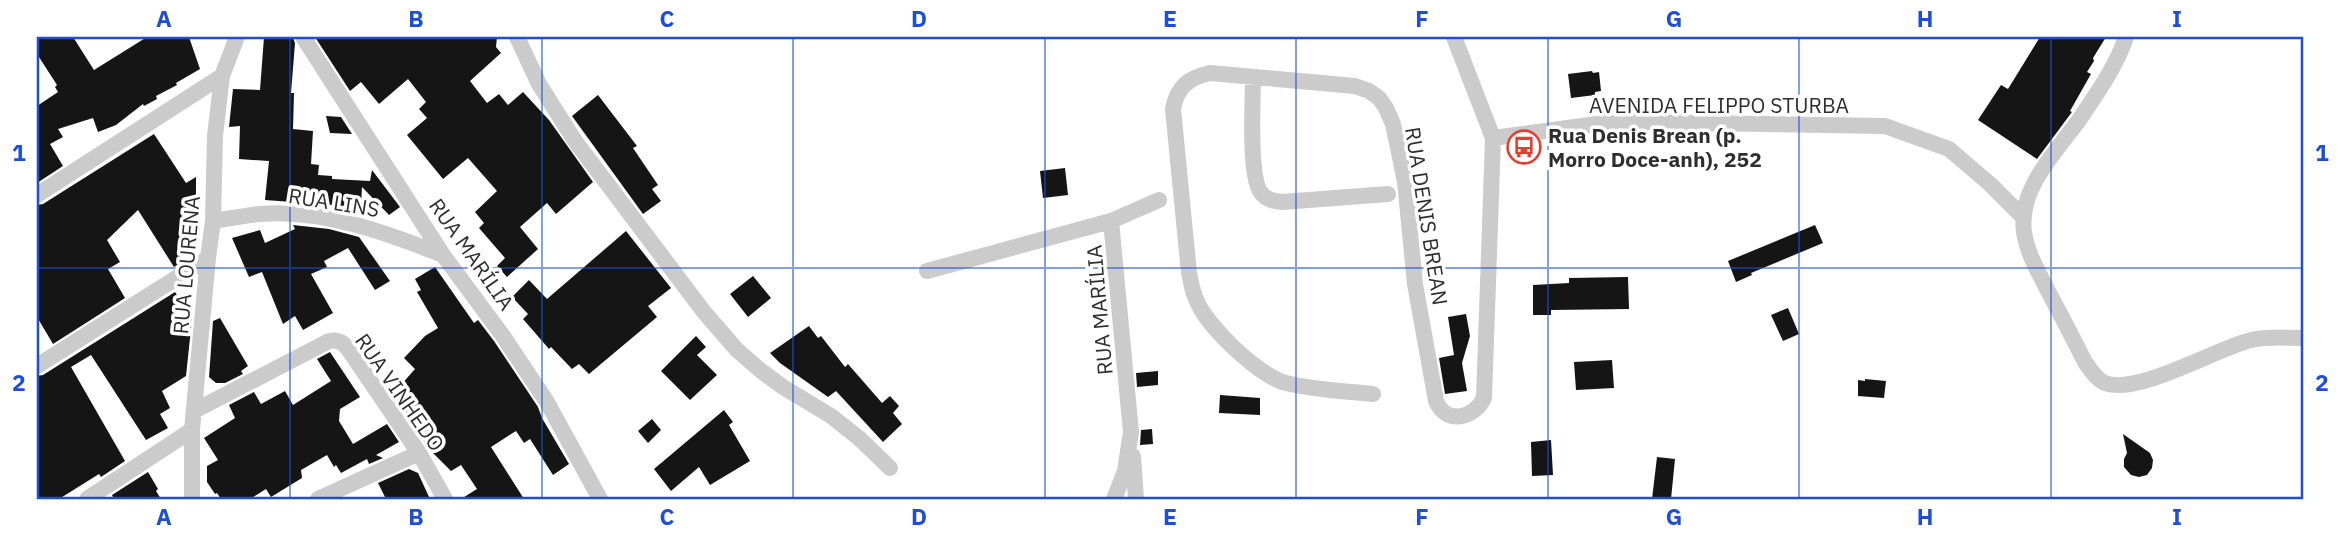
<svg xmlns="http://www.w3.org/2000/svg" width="2341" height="536" font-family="'IBM Plex Sans',sans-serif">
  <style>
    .building { fill: #151515 }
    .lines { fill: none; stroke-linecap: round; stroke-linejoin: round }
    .street { stroke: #cbcbcb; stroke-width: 16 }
    .grid { fill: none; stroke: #1d4ed8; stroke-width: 2; stroke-opacity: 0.55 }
    .labels { text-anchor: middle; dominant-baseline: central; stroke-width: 7; stroke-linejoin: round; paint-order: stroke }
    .street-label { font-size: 21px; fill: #2e2e2e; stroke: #fff }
    .poi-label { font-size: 21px; font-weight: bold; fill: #2e2e2e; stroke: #fff; text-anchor: start }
    .neatline { fill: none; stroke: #1d4ed8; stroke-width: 2.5 }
    .grid-label { font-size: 23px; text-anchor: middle; font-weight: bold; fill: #1d4ed8 }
  </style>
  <rect width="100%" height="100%" fill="#fff"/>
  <path class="building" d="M37 37H73L94 70 147 37H189L200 69 176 83 177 85 156 96 157 99 144 106 143 104 116 125 98 132 93 118 58 129 63 137 50 144 63 166 37 183V106L58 92 55 87 57 85 37 54Z
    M264 37 293 38 295 43 291 93H294L293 129 313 131 311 164 319 165 318 175 332 176V179L370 181 372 170 400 207 389 215 362 187 361 205 359 204V207L265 200 269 161 239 159 240 126 229 127 233 89 260 90Z
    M315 37H497L496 47 501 53 470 81 487 103 499 94 508 105 523 92 549 120 593 182 556 214 547 203 520 227 538 249 507 277 497 266 505 258 479 228 484 223 475 212 497 191 468 158 443 179 407 135 427 118 419 109 426 102 408 79 379 104 361 82 350 91Z
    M2040 37H2106L2093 58 2094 61 2087 72 2091 74 2070 111 2072 112 2037 159 1978 120 2001 85 2008 89Z
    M1592 71 1593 73 1599 72 1601 91 1595 92V95L1571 98 1568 74Z
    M598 95 637 146 633 148 658 185 652 189 661 201 643 214 572 116Z
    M326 116 341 117 352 134 330 133Z
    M154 134 186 183 196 177V224L186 231 196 246 183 254 186 259 174 267 138 210 107 240 120 262 108 269 125 298 53 344 37 317V205L43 204Z
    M1065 168 1068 195 1043 198 1040 171Z
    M293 225 329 229 359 237 390 281 375 290 348 248 324 261 327 267 311 274 333 313 303 330 295 316 283 324 262 272 249 277 232 238 260 230 265 243 295 229Z
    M1815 225 1823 243 1751 273 1752 275 1736 282 1728 261Z
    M626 231 671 288 648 306 657 317 589 374 579 364 572 369 551 347 549 349 523 319 528 314 512 297 529 280 547 299Z
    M435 267 474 323 478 320 494 341 538 407 542 418 569 464 553 475 530 439 524 443 516 431 491 447 524 499H461L477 489 461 465 451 471 429 449 405 413 407 412 392 395 415 369 404 358 425 336 438 328 417 292 421 290 415 279Z
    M753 276 771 298 748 317 730 294Z
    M1628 277 1629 309 1551 310V315H1533V285L1569 283V278Z
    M175 292 192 319 186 376 162 391 170 408 160 414 168 428 146 440 91 355 71 367 125 461 101 477 99 474 59 499H37V376L43 375Z
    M1788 308 1799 334 1783 341 1771 315Z
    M1466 314 1470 336 1462 363 1467 391 1445 394 1439 358 1454 355 1448 317Z
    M220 318 248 366 241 371 243 374 225 383H216L209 377 213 321Z
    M809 326 818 338 821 336 845 367 848 364 882 403 890 396 899 406 893 413 902 424 883 442 836 391 828 397 780 363 770 353Z
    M696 336 706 347 697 355 717 375 690 400 661 371Z
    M330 352 360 397 340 409 339 421 353 444 387 424 399 442 376 455 383 458 369 464 367 459 341 473 336 465 334 467 327 455 301 470 302 478 271 497 266 489 250 499H221L217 493 215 494 207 482V466L218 460 204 438 235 418 229 405 254 392 261 404 285 391 293 405 331 381 317 359Z
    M1612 360 1614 388 1576 390 1574 362Z
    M1158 371V385L1137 387 1136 373Z
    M1865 379 1886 381 1884 398 1858 396V380L1865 381Z
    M1220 395 1260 398V415L1219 413Z
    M724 410 733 422 729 425 750 461 710 485 699 467 671 491 654 469Z
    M652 419 661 430 648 443 638 431Z
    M1152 429 1153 444 1140 445 1141 430Z
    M2123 434 2150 453 2153 460 2152 468 2147 475 2139 477 2131 475 2124 467V459L2127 453Z
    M1551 440 1553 475 1532 476 1531 442Z
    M1657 457 1675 459 1671 499H1652Z
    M409 469 418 473 430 499H386L378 483Z
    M148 472 158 489 156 491 161 499H114L112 495Z"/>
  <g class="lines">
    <path class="street" d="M303 37 443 255 503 336 547 402 600 499
      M517 37 539 84 575 141 704 312 737 350 760 370 783 387 831 416 860 439 890 468
      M2126 37C2117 65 2096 95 2079 120 2056 152 2018 189 2024 232 2027 253 2039 273 2048 291 2061 315 2073 338 2085 362 2090 369 2095 378 2103 382 2133 398 2217 348 2251 340 2269 336 2286 338 2304 338
      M1253 78C1253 100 1248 180 1262 194 1267 200 1274 201 1282 202L1388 194
      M1493 138 1597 124 1631 122 1885 126 1949 149 1991 185 2023 217
      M37 195 222 76
      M213 221C229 219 245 215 261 214 323 209 387 233 443 255
      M1111 221 1159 200
      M927 271 1111 221 1131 432 1125 471 1114 499
      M37 366 208 258
      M1373 394C1344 391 1314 390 1286 383 1259 376 1206 326 1196 299 1192 291 1191 281 1189 273L1173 109C1177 87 1188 78 1210 73L1355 86 1369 91 1379 98 1386 108 1393 124 1405 182 1415 284 1436 401C1446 425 1474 419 1484 398L1493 138 1454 37
      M194 411 329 341C340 339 345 344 351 353L419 453 445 499
      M1133 456 1136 499
      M87 499 192 430
      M192 499V430L208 258 213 221 215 136 222 76 237 37
      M318 499 419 453"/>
  </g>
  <path class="grid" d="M290 37V499M542 37V499M793 37V499M1045 37V499M1296 37V499M1548 37V499M1799 37V499M2051 37V499M37 268H2304"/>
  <defs>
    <symbol id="bus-ring" viewBox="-11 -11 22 22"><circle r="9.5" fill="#fff" stroke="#e34032" stroke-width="1.5"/><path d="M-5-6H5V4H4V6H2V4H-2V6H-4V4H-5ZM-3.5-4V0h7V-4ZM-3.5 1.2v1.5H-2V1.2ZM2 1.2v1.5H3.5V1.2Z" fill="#e34032"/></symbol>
  </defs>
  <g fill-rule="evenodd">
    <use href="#bus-ring" x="1505" y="128" width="38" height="38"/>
  </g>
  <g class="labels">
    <g class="street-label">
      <text x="1719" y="105">AVENIDA FELIPPO STURBA</text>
      <text transform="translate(334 202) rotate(9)">RUA LINS</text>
      <text transform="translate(1427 216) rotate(81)">RUA DENIS BREAN</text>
      <text transform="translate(472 254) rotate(55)">RUA MARÍLIA</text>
      <text transform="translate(186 265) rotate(-85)">RUA LOURENA</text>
      <text transform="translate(1099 310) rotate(-95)">RUA MARÍLIA</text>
      <text transform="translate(400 392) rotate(55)">RUA VINHEDO</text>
    </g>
    <g class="poi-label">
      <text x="1548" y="135">Rua Denis Brean (p.<tspan x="1548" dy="24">Morro Doce-anh), 252</tspan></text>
    </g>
  </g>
  <rect width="2341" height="536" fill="none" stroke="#ffffff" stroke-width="77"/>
  <rect x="38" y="38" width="2264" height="460" class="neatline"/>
  <g class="grid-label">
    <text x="164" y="27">A</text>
    <text x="416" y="27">B</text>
    <text x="667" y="27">C</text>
    <text x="919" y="27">D</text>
    <text x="1170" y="27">E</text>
    <text x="1422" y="27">F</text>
    <text x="1674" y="27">G</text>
    <text x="1925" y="27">H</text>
    <text x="2177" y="27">I</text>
    <text x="19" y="161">1</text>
    <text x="2322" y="161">1</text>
    <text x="19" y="391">2</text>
    <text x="2322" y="391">2</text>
    <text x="164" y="525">A</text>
    <text x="416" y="525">B</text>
    <text x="667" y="525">C</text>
    <text x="919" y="525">D</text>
    <text x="1170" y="525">E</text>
    <text x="1422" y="525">F</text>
    <text x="1674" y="525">G</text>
    <text x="1925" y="525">H</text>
    <text x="2177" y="525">I</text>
  </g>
</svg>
